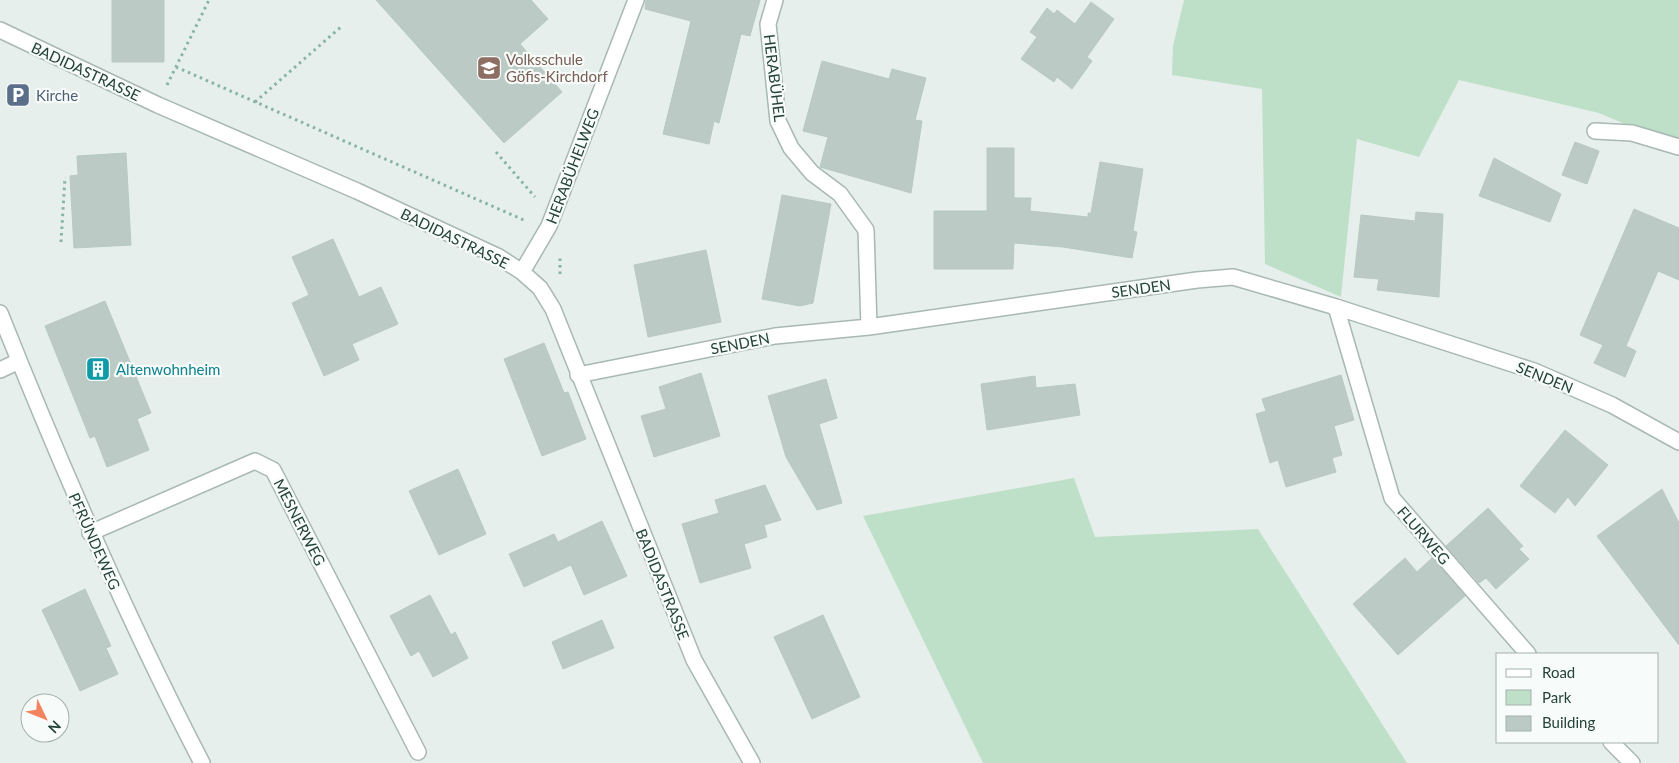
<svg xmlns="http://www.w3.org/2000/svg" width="1679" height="763" font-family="Lato,sans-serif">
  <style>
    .green { fill: #bfe0c8 }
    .building { fill: #bbcac4; stroke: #b8c9c2 }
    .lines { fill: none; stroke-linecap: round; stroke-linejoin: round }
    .minor-casing { stroke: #a8b8b2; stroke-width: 18 }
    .path { stroke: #86b3a5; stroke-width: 3; stroke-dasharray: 2.5 4; stroke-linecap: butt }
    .minor { stroke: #fff; stroke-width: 15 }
    .labels { text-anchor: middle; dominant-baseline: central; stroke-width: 4.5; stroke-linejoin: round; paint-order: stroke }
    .education-label { font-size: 15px; fill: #785e54; stroke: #f7fbf9; text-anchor: start }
    .street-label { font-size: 15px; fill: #24423a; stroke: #f7fbf9 }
    .service-label { font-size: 15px; fill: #4e5e75; stroke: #f7fbf9; text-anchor: start }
    .culture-label { font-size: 15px; fill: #0d838f; stroke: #f7fbf9; text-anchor: start }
  </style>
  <rect width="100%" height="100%" fill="#e6efeb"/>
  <path class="green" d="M1184 0H1679V147L1599 113 1459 80 1419 157 1357 139 1341 297 1265 264 1262 89 1172 75 1173 46Z
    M1074 478 1095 537 1258 529 1407 763H983L863 516Z"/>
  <path class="building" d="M112 0H164V62H112Z
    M376 0H531L548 19 520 44 562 92 504 143Z
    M646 0H760L750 36 741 34 719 123 714 121 709 144 663 134 691 21 645 9Z
    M1091 2 1114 19 1087 57 1092 61 1072 89 1057 77 1054 82 1021 59 1037 37 1030 32 1047 8 1054 14 1057 10 1075 24Z
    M822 61 889 79 892 69 926 78 915 120 922 121 911 193 820 167 828 137 803 131Z
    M1575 142 1599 151 1587 184 1562 175Z
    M987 148H1014V198H1031L1030 211 1088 217V213H1091L1100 162 1143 169 1133 231 1137 232 1132 258 1063 247 1014 243 1013 269H934V211H987Z
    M126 153 131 245 74 248 70 176 78 175 77 156Z
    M1494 158 1561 194 1550 222 1479 196Z
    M782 195 831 204 813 303 800 306 762 299Z
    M1634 209 1679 228V280L1658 271 1626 346 1636 351 1625 377 1594 363 1603 345 1580 335Z
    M1416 212 1443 214 1439 297 1377 290 1379 279 1354 277 1361 215 1415 221Z
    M333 239 359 297 381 287 398 324 352 344 359 360 324 376 292 303 309 295 292 257Z
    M706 250 721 322 648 337 634 265Z
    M105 301 151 413 137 419 149 450 107 467 95 436 90 438 45 326Z
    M544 343 564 393 568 392 586 439 542 456 504 359Z
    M701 373 720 436 654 457 641 416 666 409 659 387Z
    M1341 375 1354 420 1334 426 1342 455 1332 458 1336 472 1286 487 1278 460 1270 463 1256 414 1266 411 1262 399Z
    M1035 376 1036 388 1075 384 1080 415 987 430 981 384Z
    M826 379 837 418 819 424 842 503 817 510 786 457 768 396Z
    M1565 430 1608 465 1575 506 1568 497 1555 513 1520 486Z
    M458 469 486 534 439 555 409 491Z
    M765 485 781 520 764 525 767 537 744 544 751 568 700 583 682 524 719 513 715 500Z
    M1662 489 1679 523V645L1597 536Z
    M1488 508 1523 546 1519 549 1529 559 1496 589 1486 578 1479 583 1446 546Z
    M602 521 627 576 584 595 571 565 524 587 509 554 554 534 558 542Z
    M1405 558 1417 572 1432 558 1465 596 1398 655 1353 604Z
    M85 589 111 646 106 648 118 674 80 691 42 610Z
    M430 595 451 635 455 632 468 658 433 677 419 651 411 656 390 616Z
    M823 615 860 697 812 719 774 637Z
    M602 620 614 648 563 669 552 642Z"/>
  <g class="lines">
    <defs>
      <path id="minor" d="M775 0 768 24 778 121 791 148 812 173 840 194 866 230 869 327
        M0 30 158 105 357 191 499 257 522 272 540 288 553 309 694 660 752 763
        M1595 131 1632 133 1679 147
        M522 272 549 226 636 0
        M1336 307 1392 498 1528 654
        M0 313C61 466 126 617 202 763
        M0 370 19 361
        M578 375 775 336 869 327 1197 280 1233 277 1336 307 1534 371 1612 405 1679 442
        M90 533 255 461 273 470 418 752
        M1611 742 1632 763"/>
    </defs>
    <use href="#minor" class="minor-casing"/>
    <path class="path" d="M176 67 526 221
      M167 85 209 0
      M255 102 342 26
      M496 152 535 197
      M61 242 65 177
      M560 274V257"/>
    <use href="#minor" class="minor"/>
  </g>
  <defs>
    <symbol id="school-square" viewBox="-11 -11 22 22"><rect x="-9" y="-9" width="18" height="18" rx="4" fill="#8d6e63" stroke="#f7fbf9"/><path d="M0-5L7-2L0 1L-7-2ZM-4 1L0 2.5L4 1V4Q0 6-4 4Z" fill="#fff"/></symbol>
    <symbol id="parking-square" viewBox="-11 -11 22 22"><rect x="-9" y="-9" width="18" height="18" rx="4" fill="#5c6f8a" stroke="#f7fbf9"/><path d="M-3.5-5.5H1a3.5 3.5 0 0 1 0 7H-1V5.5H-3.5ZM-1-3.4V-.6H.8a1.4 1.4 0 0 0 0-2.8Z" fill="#fff"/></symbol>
    <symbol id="building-square" viewBox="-11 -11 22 22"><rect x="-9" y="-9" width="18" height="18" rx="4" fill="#0f9aa8" stroke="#f7fbf9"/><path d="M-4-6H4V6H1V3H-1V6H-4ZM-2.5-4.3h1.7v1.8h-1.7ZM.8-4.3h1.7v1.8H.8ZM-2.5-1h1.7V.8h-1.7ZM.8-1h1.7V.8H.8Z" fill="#fff"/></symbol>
  </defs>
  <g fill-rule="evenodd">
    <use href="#school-square" x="475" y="54" width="28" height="28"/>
    <use href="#parking-square" x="4" y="81" width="28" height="28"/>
    <use href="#building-square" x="84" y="355" width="28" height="28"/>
  </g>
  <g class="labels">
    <g class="education-label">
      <text x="506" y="59">Volksschule<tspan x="506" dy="17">Göfis-Kirchdorf</tspan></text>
    </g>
    <g class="street-label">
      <text transform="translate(86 71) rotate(25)">BADIDASTRASSE</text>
      <text transform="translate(775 78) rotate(83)">HERABÜHEL</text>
      <text transform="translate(572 166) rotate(-69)">HERABÜHELWEG</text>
      <text transform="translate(455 238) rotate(26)">BADIDASTRASSE</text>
      <text transform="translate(1141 288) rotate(-8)">SENDEN</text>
      <text transform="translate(740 343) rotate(-11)">SENDEN</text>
      <text transform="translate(1545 377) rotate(22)">SENDEN</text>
      <text transform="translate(300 522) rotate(63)">MESNERWEG</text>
      <text transform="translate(1424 535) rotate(49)">FLURWEG</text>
      <text transform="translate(95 541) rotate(66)">PFRÜNDEWEG</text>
      <text transform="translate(663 584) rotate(68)">BADIDASTRASSE</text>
    </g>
    <g class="service-label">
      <text x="36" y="95">Kirche</text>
    </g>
    <g class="culture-label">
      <text x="116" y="369">Altenwohnheim</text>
    </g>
  </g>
  <rect x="1496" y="653" width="162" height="90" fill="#f7fbf9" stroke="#a3b1ad"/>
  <rect x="1506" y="669" width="25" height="8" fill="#ffffff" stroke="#a3b1ad"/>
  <text x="1542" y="678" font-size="15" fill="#24423a">Road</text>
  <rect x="1506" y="690" width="25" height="15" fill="#bfe0c8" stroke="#a3b1ad"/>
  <text x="1542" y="703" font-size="15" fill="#24423a">Park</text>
  <rect x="1506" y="716" width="25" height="15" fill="#bbcac4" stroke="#a3b1ad"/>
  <text x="1542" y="728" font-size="15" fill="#24423a">Building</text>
  <g transform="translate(45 718) rotate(133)"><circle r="24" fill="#f7fbf9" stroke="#a3b1ad"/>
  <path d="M0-4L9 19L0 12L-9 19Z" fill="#f4845f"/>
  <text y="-8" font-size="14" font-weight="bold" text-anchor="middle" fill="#24423a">N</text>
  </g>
</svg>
